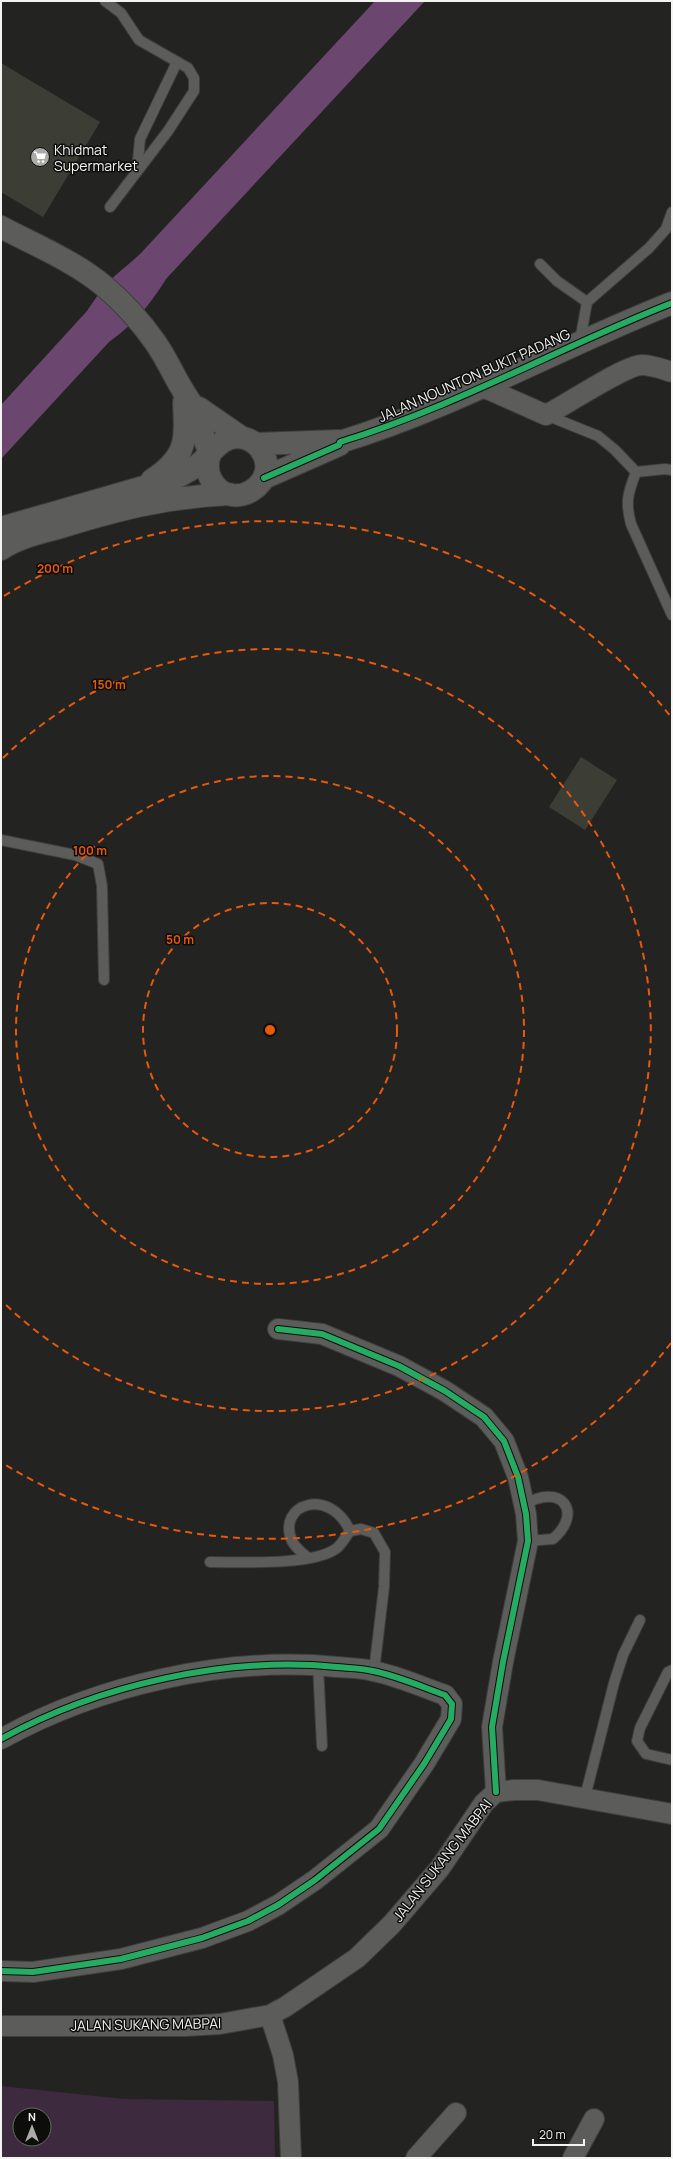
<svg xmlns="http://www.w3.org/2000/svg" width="673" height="2159" font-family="Manrope,sans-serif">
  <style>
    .green { fill: #3e2a3f; fill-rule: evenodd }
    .water { fill: #6b466e }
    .building { fill: #3c3e35 }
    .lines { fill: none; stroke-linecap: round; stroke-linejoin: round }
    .service-casing { stroke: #3e3e3d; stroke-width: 12 }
    .minor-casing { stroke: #3e3e3d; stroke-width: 22 }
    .tertiary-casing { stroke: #3e3e3d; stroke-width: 24 }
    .service { stroke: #5c5c5b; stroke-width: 10 }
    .minor { stroke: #5c5c5b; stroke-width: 20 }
    .tertiary { stroke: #5c5c5b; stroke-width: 22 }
    .cycleway-casing { stroke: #0d0d0c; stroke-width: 8 }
    .cycleway { stroke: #26ab63; stroke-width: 6 }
    .ring { fill: none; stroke: #e8590c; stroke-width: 2; stroke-dasharray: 7 5 }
    .labels { text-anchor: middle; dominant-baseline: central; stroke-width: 3; stroke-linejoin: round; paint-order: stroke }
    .poi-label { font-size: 14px; fill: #f3f3f1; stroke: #0d0d0c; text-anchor: start }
    .street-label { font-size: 14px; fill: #f3f3f1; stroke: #0d0d0c }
    .centre { fill: #e8590c; stroke: #0d0d0c; stroke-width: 2 }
    .ring-label { font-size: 12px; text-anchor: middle; font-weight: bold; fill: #e8590c; stroke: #0d0d0c; stroke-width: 3; stroke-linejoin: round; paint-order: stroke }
  </style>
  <rect width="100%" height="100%" fill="#232322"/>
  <path class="green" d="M1 2086 124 2099 274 2101 275 2158H1ZM20 2115H44V2139H20Z"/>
  <path class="water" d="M375 1H425L166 279C149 306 135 323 109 342L1 459V405L87 311C96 298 104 284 117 274 125 267 133 261 141 253Z"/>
  <path class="building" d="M1 63 100 122 43 217 1 192Z
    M581 757 617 780 585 830 549 807Z"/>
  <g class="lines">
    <defs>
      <path id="service" d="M105 1 121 13 139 40 188 68 194 78V91L168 131 110 207
        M137 171 140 139 177 62
        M540 264 557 281 587 302
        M580 341 587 302 649 248 666 229 672 212
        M546 415 598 436 615 450 636 472C628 493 625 502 631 524L672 615
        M636 472 665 469 672 470
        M1 840 75 855 98 864 102 886 104 980
        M524 1505C561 1482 584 1512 553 1539L528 1541
        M307 1557C302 1553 295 1547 292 1541 276 1504 330 1486 350 1531
        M210 1562C239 1562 314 1566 337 1548 342 1544 346 1536 350 1531L361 1529 374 1533 385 1552 384 1587 374 1671
        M318 1665 322 1746
        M672 1670 668 1672 640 1728 637 1741 646 1754 672 1760
        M585 1797 614 1683 623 1655 640 1620"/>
      <path id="minor" d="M483 387 546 415C566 405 625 365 642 365 652 365 662 369 672 372
        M278 1329 322 1334 399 1366 445 1391 484 1417 504 1441 518 1477 526 1514 528 1541 503 1662 492 1727 496 1792
        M1 1739C98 1685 226 1656 337 1667 349 1668 362 1668 373 1671 398 1676 422 1687 445 1695L452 1704 451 1719 424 1764 379 1829 315 1880 278 1905 248 1921 202 1938 121 1959 33 1972 1 1971
        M270 2015 283 2055 288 2082 291 2158
        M1 2026H186L220 2024 270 2015 285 2007 357 1958 392 1924 440 1868 484 1803 496 1792 514 1790H538L672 1814
        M416 2158 456 2113
        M573 2158 594 2119"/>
      <path id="tertiary" d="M1 227C35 245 74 261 104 286 123 302 141 322 155 342 170 363 178 387 194 407V411L210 454
        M194 407 199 408 241 437
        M256 444 339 441
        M264 478 339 445 340 442C455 407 560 347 672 303
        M152 480C187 457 186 441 184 402
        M1 528 175 478C183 474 192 470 199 464 213 453 222 433 244 438 251 440 257 444 261 450 283 482 232 515 212 481 207 473 207 463 210 454
        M1 549C19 537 40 533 61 527 119 509 167 497 229 494"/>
    </defs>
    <use href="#service" class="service-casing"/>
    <use href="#minor" class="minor-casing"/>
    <use href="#tertiary" class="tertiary-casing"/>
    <use href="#service" class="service"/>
    <use href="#minor" class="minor"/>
    <use href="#tertiary" class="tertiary"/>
    <defs>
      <path id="cycleway" d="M264 478 339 445 340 442C455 407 560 347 672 303
        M278 1329 322 1334 399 1366 445 1391 484 1417 504 1441 518 1477 526 1514 528 1541 503 1662 492 1727 496 1792
        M1 1739C98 1685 226 1656 337 1667 349 1668 362 1668 373 1671 398 1676 422 1687 445 1695L452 1704 451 1719 424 1764 379 1829 315 1880 278 1905 248 1921 202 1938 121 1959 33 1972 1 1971"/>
    </defs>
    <use href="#cycleway" class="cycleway-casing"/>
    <use href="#cycleway" class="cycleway"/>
  </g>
  <g class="ring">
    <circle cx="270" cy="1030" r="127"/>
    <circle cx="270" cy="1030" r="254"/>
    <path d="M3 758A381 381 0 1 1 3 1302"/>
    <path d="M671 1343A509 509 0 0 1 4 1464M4 596A509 509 0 0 1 671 717"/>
  </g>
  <defs>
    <symbol id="supermarket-disc" viewBox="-11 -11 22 22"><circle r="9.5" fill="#aaaaa9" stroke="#0d0d0c"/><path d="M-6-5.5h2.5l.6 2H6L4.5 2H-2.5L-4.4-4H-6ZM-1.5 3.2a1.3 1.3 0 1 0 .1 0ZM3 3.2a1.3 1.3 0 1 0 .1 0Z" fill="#fff"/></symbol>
  </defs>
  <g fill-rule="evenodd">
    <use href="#supermarket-disc" x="29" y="146" width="22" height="22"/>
  </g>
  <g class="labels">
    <g class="poi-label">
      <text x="54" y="149">Khidmat<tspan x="54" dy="16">Supermarket</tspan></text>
    </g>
    <g class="street-label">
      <text transform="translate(474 375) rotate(-24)">JALAN NOUNTON BUKIT PADANG</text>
      <text transform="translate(442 1860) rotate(-52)">JALAN SUKANG MABPAI</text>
      <text transform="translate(146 2024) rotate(-1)">JALAN SUKANG MABPAI</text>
    </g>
  </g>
  <circle cx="270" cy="1030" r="6" class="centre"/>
  <g class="ring-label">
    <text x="55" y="573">200 m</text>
    <text x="109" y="689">150 m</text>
    <text x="90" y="855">100 m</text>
    <text x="180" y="944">50 m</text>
  </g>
  <rect width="673" height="2159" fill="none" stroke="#f3f3f1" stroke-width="4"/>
  <g transform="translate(32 2127)"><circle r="19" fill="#0d0d0c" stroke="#696968"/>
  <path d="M0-3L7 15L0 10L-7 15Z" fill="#aaaaa9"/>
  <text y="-6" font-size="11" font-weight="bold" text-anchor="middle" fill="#f3f3f1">N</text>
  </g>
  <path d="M533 2139v6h51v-6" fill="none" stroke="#f3f3f1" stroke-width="2"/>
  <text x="539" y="2139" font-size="12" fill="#f3f3f1" stroke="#0d0d0c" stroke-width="3" paint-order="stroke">20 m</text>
</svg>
